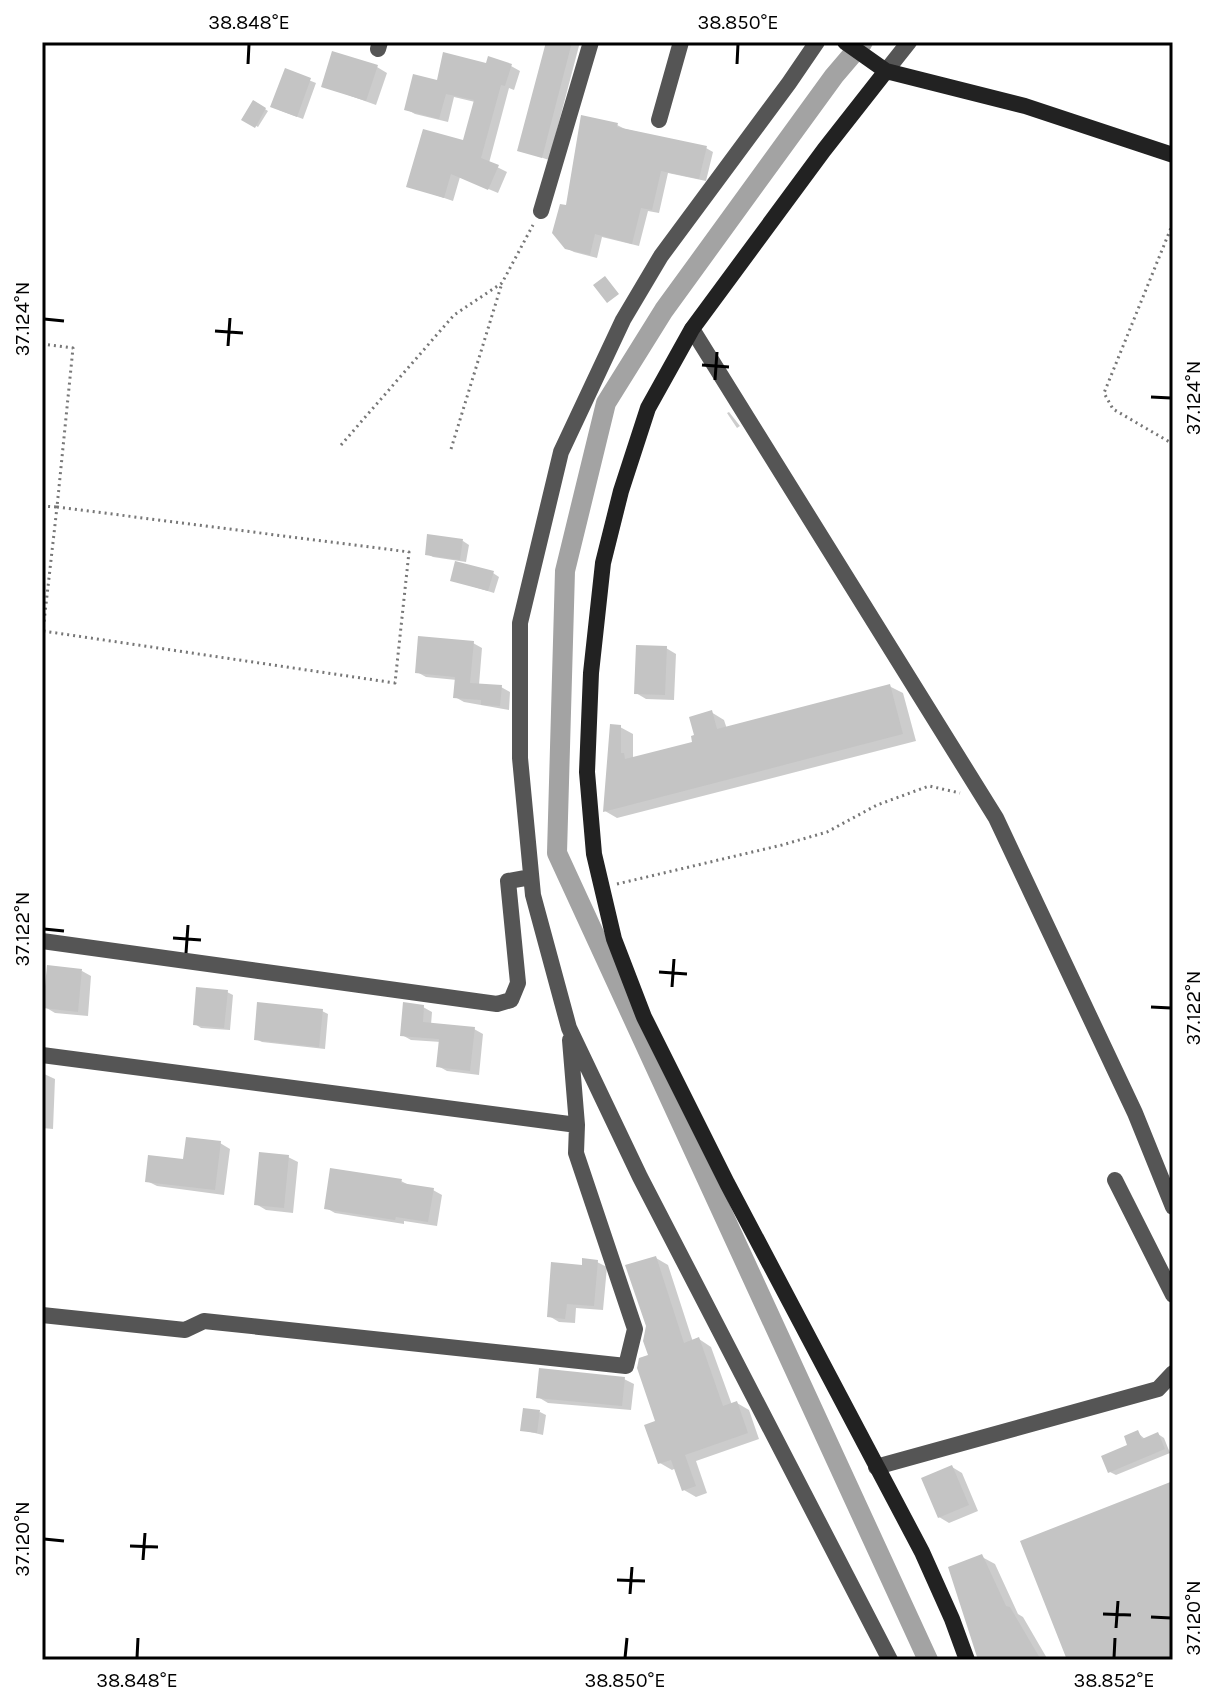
<svg xmlns="http://www.w3.org/2000/svg" width="1215" height="1702" font-family="Karla,sans-serif">
  <style>
    .shadow { fill: #0003 }
    .lines { fill: none; stroke-linecap: round; stroke-linejoin: round }
    .canal { stroke: #a3a3a3; stroke-width: 20 }
    .building { fill: #c4c4c4 }
    .path { stroke: #777; stroke-width: 3; stroke-dasharray: 2 4; stroke-linecap: butt }
    .street { stroke: #555; stroke-width: 16 }
    .secondary { stroke: #222; stroke-width: 16 }
    .ticks { fill: none; stroke: #000; stroke-width: 3 }
    .neatline { fill: none; stroke: #000; stroke-width: 3 }
    .ticks-label { font-size: 20px; text-anchor: middle; fill: #000 }
  </style>
  <rect width="100%" height="100%" fill="#fff"/>
  <path class="shadow" d="M548 42H580L549 160 519 150Z
    M487 65 511 66 520 71 514 90 509 88 489 163 507 172 498 193 460 177 453 201 409 186 464 143 475 102 454 97 448 122 415 114 406 109 438 82Z
    M377 67 387 73 376 105 323 86Z
    M286 71 316 83 303 119 279 110Z
    M254 102 268 111 258 127 244 119Z
    M617 125 625 129 706 148 713 152 706 181 668 173 659 213 648 211 639 246 602 237 597 258 574 252 566 248 567 208Z
    M729 412 740 426 737 428 727 413Z
    M463 541 469 545 466 562 433 557 427 554Z
    M493 573 499 577 494 593 452 580Z
    M473 643 482 648 479 685 501 687 510 692 509 710 464 702 455 697 457 680 426 677 417 672Z
    M666 648 676 654 674 700 646 699 636 693Z
    M889 686 903 693 916 741 617 818 605 811 620 727 633 734V759L694 744 711 712 724 720 727 729Z
    M82 971 91 976 88 1016 55 1013 45 1007Z
    M227 992 233 995 230 1030 201 1028 195 1024Z
    M423 1007 432 1012 431 1025 474 1029 483 1034 479 1075 447 1071 438 1066 441 1042 411 1040 402 1035Z
    M322 1011 328 1014 325 1049 262 1042 256 1039Z
    M42 1073 55 1079 53 1129 42 1128Z
    M220 1143 230 1149 224 1195 157 1186 147 1181Z
    M288 1157 298 1162 293 1213 266 1210 256 1204Z
    M401 1181 411 1186 433 1190 442 1195 437 1226 404 1221V1224L335 1213 326 1208Z
    M656 1258 668 1265 693 1342 699 1339 711 1347 732 1405 737 1403 749 1410 759 1439 696 1461 707 1493 696 1497 684 1490 676 1468 672 1470 660 1463 651 1356Z
    M597 1262 607 1267 603 1310 576 1308 575 1323 559 1322 549 1316 583 1267Z
    M624 1379 634 1384 631 1410 548 1403 538 1397Z
    M540 1412 546 1415 543 1435 522 1430Z
    M1138 1433 1146 1440 1158 1434 1164 1438 1170 1453 1116 1475 1110 1472Z
    M952 1467 962 1473 978 1511 949 1523 939 1517Z
    M982 1557 995 1564 1018 1614 1023 1617 1048 1660H981Z"/>
  <g class="lines">
    <path class="canal" d="M863 42 834 76 664 310 606 403 565 571 557 853 928 1660"/>
  </g>
  <path class="building" d="M546 42H572L542 158 517 151Z
    M332 51 378 65 366 101 321 87Z
    M443 52 486 63 488 56 512 64 505 86 501 85 481 158 499 165 488 190 451 174 444 198 406 187 423 129 463 140 474 100 446 94 439 119 404 110 413 74 437 80Z
    M285 68 311 78 297 117 270 107Z
    M253 100 266 108 255 128 241 120Z
    M581 115 618 123 617 127 707 146 699 179 661 171 652 210 641 208 632 244 595 234 590 255 565 249 552 233 560 204 566 205Z
    M605 276 619 294 607 303 593 285Z
    M427 534 463 539 460 560 425 555Z
    M455 561 494 571 488 591 450 581Z
    M418 636 474 641 470 683 502 685 500 706 481 705V700L453 698 455 677 415 673Z
    M636 645 667 646 665 695 634 694Z
    M890 684 903 734 603 812 610 724 621 725V753H624L625 759 692 742 691 736 694 735 689 717 712 710 717 729Z
    M47 965 82 969 78 1012 43 1008Z
    M196 987 228 990 224 1028 193 1025Z
    M257 1002 323 1009 319 1047 254 1040Z
    M403 1002 424 1005 423 1022 475 1027 470 1071 436 1067 439 1039 400 1036Z
    M186 1137 221 1141 215 1190 145 1182 148 1155 183 1159Z
    M259 1152 289 1155 284 1208 254 1205Z
    M330 1168 402 1179 401 1183 434 1188 428 1222 396 1217 395 1220 324 1209Z
    M656 1256 684 1343 699 1337 723 1406 737 1401 748 1433 685 1455 696 1486 682 1491 671 1460 658 1464 644 1425 655 1421 637 1368 639 1358 648 1355 643 1341 646 1326 625 1265Z
    M582 1258 598 1260 594 1306 567 1304 565 1319 547 1317 551 1262 582 1265Z
    M539 1368 625 1377 622 1406 536 1398Z
    M523 1408 540 1410 537 1433 520 1431Z
    M1138 1430 1142 1439 1158 1432 1165 1449 1108 1473 1101 1456 1127 1445 1124 1436Z
    M952 1465 969 1505 938 1518 921 1478Z
    M1173 1481V1656L1161 1660H1067L1020 1541Z
    M982 1554 1006 1606 1010 1607 1041 1660H978L948 1567Z"/>
  <g class="lines">
    <path class="path" d="M1173 223 1104 393 1113 409 1173 444
      M42 344 73 348 57 507 42 506
      M341 445 454 315 502 283 533 225
      M451 449 502 283
      M57 507 409 552 395 683 43 631Z
      M617 884 782 845 827 832 877 805 929 786 960 793"/>
    <path class="street" d="M817 42 789 83 661 256 623 320 561 452 520 623V758L533 895 569 1028 640 1177 890 1660
      M378 49 380 42
      M886 71 909 42
      M659 120 681 42
      M541 211 591 42
      M692 329 996 818 1135 1113 1173 1207
      M42 941 497 1004 511 1000 518 983 508 881 531 877
      M42 1055 577 1125
      M1115 1180 1173 1295
      M42 1315 185 1330 204 1321 626 1366 635 1329 576 1153 577 1125 570 1040
      M876 1467 1158 1389 1173 1373"/>
    <path class="secondary" d="M845 42 886 71 1025 106 1173 155
      M886 71 824 150 692 329 648 408 621 491 603 563 591 673 587 772 594 854 614 939 644 1017 727 1183 922 1552 952 1619 967 1660"/>
  </g>
  <path class="ticks" d="M248 64 249 44M737 64 738 44M44 319 64 321M215 331 243 333M228 346 230 318M702 365 729 367M715 380 717 352M1151 397 1171 398M44 929 64 931M173 938 201 940M186 953 188 925M659 972 687 974M672 987 674 959M1151 1007 1171 1008M44 1539 64 1541M130 1546 158 1547M143 1560 145 1533M617 1580 645 1581M630 1594 632 1567M1103 1614 1131 1615M1151 1617 1171 1618M1116 1628 1118 1601M137 1658 138 1638M625 1658 627 1638M1114 1658 1115 1638"/>
  <rect width="1215" height="1702" fill="none" stroke="#ffffff" stroke-width="88"/>
  <rect x="44" y="44" width="1127" height="1614" class="neatline"/>
  <g class="ticks-label">
    <text x="249" y="29">38.848°E</text>
    <text x="738" y="29">38.850°E</text>
    <text transform="translate(22 319) rotate(-90)" y="7">37.124°N</text>
    <text transform="translate(1193 398) rotate(-90)" y="7">37.124°N</text>
    <text transform="translate(22 929) rotate(-90)" y="7">37.122°N</text>
    <text transform="translate(1193 1008) rotate(-90)" y="7">37.122°N</text>
    <text transform="translate(22 1539) rotate(-90)" y="7">37.120°N</text>
    <text transform="translate(1193 1618) rotate(-90)" y="7">37.120°N</text>
    <text x="137" y="1687">38.848°E</text>
    <text x="625" y="1687">38.850°E</text>
    <text x="1114" y="1687">38.852°E</text>
  </g>
</svg>
